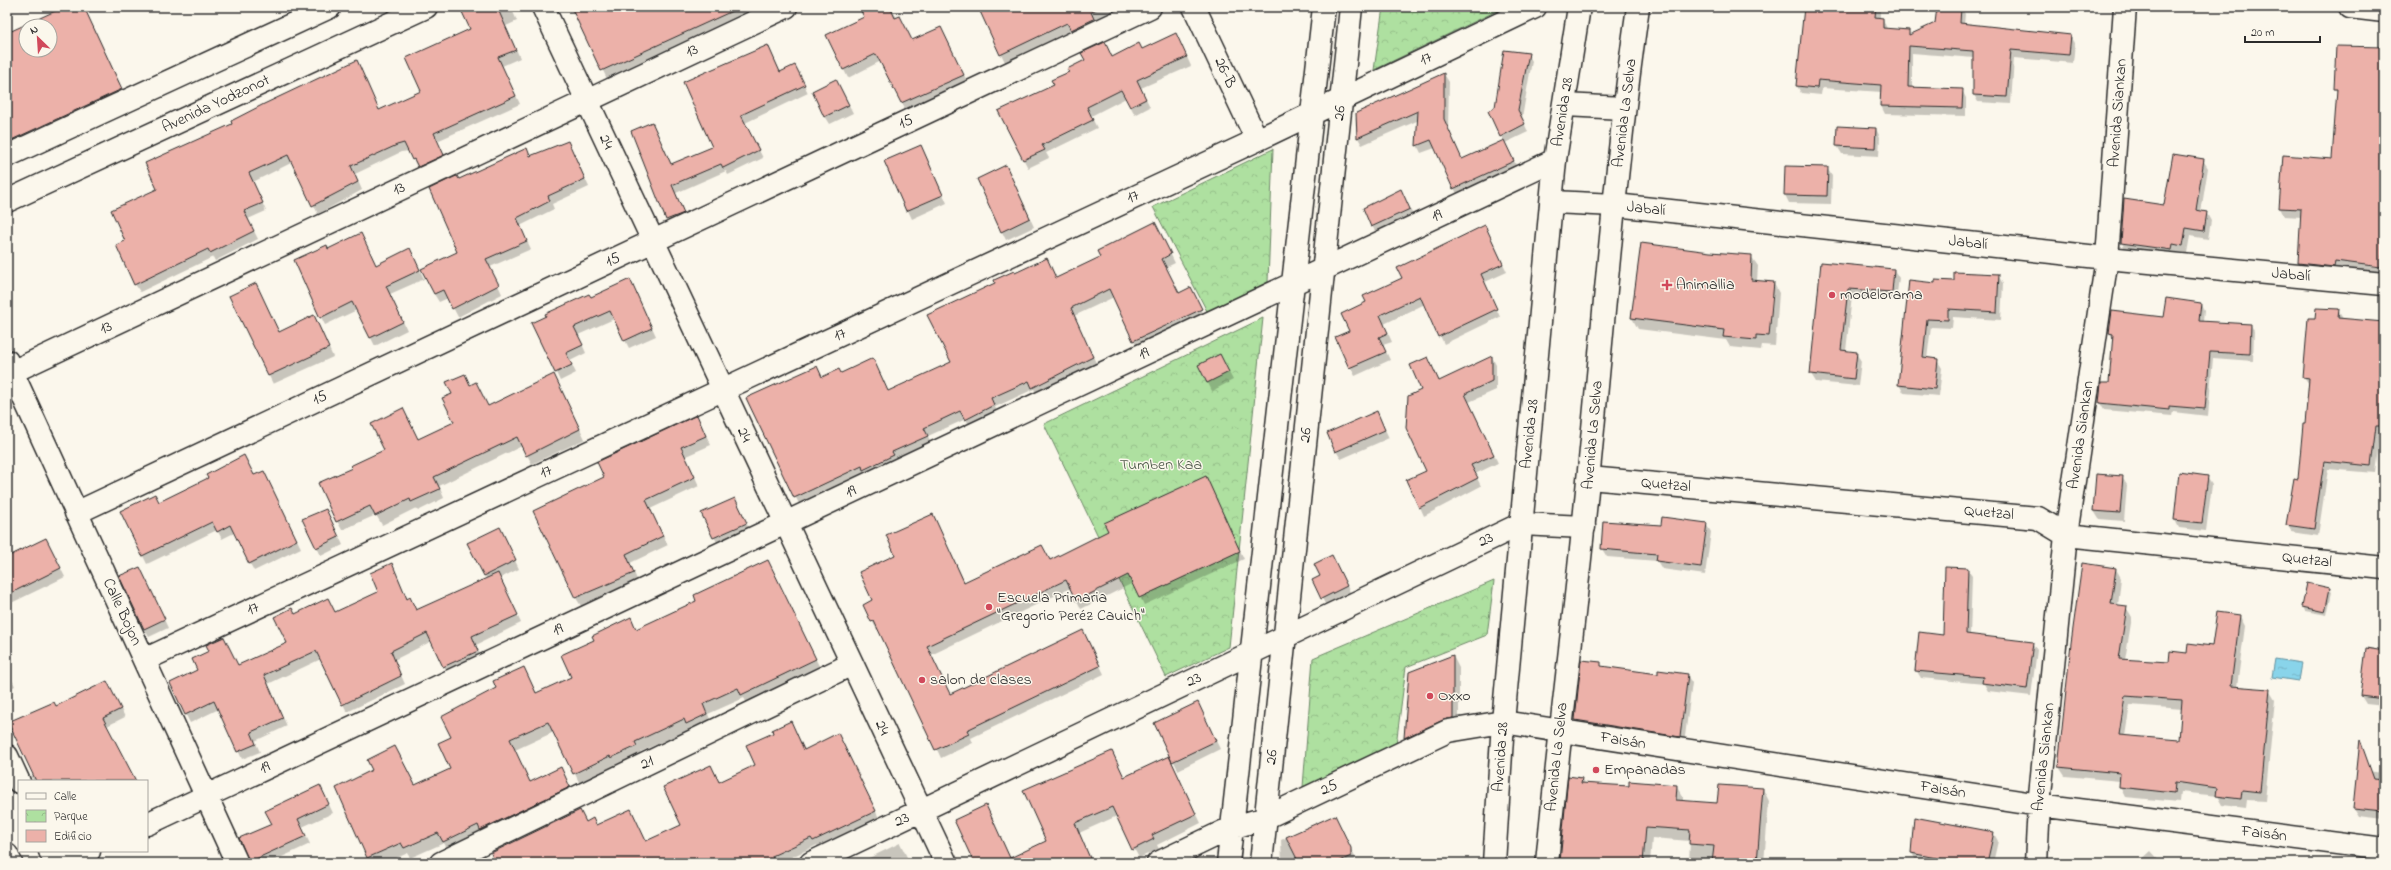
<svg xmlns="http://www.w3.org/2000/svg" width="2391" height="870" font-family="'Indie Flower',sans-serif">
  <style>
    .park { fill: url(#park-crowns); stroke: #6c8666 }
    .water { fill: url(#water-ripples); stroke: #63909e }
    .shadow { fill: #0003; fill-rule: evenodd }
    .building { fill: #ecb1a9; stroke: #2b2b2b; fill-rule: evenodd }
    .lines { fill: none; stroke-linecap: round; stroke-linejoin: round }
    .street-casing { stroke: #2b2b2b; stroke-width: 25 }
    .secondary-casing { stroke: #2b2b2b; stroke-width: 25 }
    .street { stroke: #fbf7ec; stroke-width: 22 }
    .secondary { stroke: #fbf7ec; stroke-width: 22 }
    .poi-dot { fill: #d1495b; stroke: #fbf7ec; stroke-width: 1.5 }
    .labels { text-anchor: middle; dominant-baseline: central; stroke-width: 3; stroke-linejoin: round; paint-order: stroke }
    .street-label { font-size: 16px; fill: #2b2b2b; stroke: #fbf7ec }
    .poi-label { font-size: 16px; fill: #2b2b2b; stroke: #fbf7ec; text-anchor: start }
    .park-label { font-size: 16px; fill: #4c5848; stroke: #fbf7ec }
  </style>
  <defs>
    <pattern id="park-crowns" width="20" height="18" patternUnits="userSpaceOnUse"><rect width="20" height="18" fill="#aee0a0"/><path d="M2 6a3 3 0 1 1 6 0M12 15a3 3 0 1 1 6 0" fill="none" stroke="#96c08a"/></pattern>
    <pattern id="water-ripples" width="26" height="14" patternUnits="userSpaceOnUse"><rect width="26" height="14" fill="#89d4ea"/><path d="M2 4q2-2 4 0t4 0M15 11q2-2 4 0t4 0" fill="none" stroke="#76b6c9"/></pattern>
  </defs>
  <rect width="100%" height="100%" fill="#fbf7ec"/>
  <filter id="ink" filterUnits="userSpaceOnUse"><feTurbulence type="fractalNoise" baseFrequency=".025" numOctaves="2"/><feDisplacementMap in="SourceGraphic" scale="8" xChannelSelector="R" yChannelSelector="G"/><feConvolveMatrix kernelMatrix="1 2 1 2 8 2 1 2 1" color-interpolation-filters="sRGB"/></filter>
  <g filter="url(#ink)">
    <path class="park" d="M1383 7H1505L1374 70Z
      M1273 149 1268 282 1208 313 1153 207Z
      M1263 318 1229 647 1166 677 1044 424Z
      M1494 581 1487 635 1406 667 1396 745 1303 787 1313 658Z"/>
    <path class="water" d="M2275 659 2301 663 2298 681 2272 677Z"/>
    <path class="shadow" d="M66 7H84L129 103 7 160V34ZM26 26H50V50H26Z
      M476 7H511L517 21 506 26 520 58 502 66 520 104 437 141 448 163 424 174 419 166 417 167 409 151 401 152 355 174 362 190 318 214 293 162 253 182 266 211 248 219 258 239 215 261 213 257 140 292 135 284 127 242 112 211 379 111 422 92 471 29Z
      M573 7H759L607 79Z
      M860 7H890L912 41 945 36 968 83 906 111 881 61 848 78 844 70 865 17Z
      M978 7H1142L1006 64Z
      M1805 7H1880V19H1883L1887 29 1908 31 1911 35 1936 23 1938 7H1961L1965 14 1964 25 2071 36 2075 43 2073 63 2014 58 2011 104 1978 102 1974 95V58L1912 53V88L1962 90 1966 98V116L1885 114 1881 106 1882 92 1822 88 1821 95 1801 93 1797 86Z
      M2384 40V274L2303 271 2299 263 2301 217 2284 216 2280 208 2284 156 2333 160 2337 92 2335 89 2383 48Z
      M1180 42 1191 66 1141 88 1150 107 1135 115 1126 98 1091 116 1097 128 1046 153 1049 158 1028 168 999 112 1112 58Z
      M772 54 781 73 799 74 808 93 745 123 763 158 728 175 726 171 676 193 688 221 672 228 632 131H656L672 165 714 148Z
      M1528 54 1532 61 1522 118 1528 132 1505 143 1518 169 1458 196 1435 148 1421 153 1417 145 1419 120 1362 145 1358 138 1357 114 1444 74 1449 82 1448 128 1462 160 1504 141 1501 136Z
      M841 89 853 113 830 124 825 116Z
      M1838 127 1876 129 1880 137 1879 156 1842 154 1837 146Z
      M526 149 531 157 572 150 589 187 552 204 554 209 520 226 531 249 490 267 502 294 458 317 448 298 439 302 434 294 459 253 458 180Z
      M925 154 947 203 912 219 885 162Z
      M2203 160 2208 168 2201 212H2206L2211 221 2208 239 2190 236 2187 253 2177 252 2176 258 2126 251 2122 243 2125 200 2165 206Z
      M1827 168 1832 176 1831 204 1789 203 1785 195Z
      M1010 174 1034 227 1006 240 1002 232Z
      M1405 199 1414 217 1377 234 1372 226Z
      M1159 231 1175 263 1165 268 1179 294 1195 297 1205 317 1138 349 1114 297 1074 316 1097 365 1038 396 1034 389 995 407 998 413 970 427 966 419 928 436 931 445 800 506 748 398 841 374 888 392 952 362 1015 274 1047 260 1057 279Z
      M1489 234 1507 272 1485 282 1500 317 1444 344 1425 304 1384 324 1392 342 1383 345 1390 360 1355 376 1336 338 1350 332 1367 303Z
      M328 250 377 270 414 258 424 279 390 294 407 330 375 346 357 310 325 325 321 317Z
      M1710 253 1751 256 1758 266 1757 281 1773 282 1779 293 1775 346 1762 345 1761 350 1730 347 1726 340 1638 329 1632 318Z
      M1822 263 1894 270 1899 278 1896 300 1852 296 1846 351 1856 353 1861 361 1858 386 1816 382 1811 374Z
      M1998 275 2003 284 2001 320 1953 317 1952 328 1931 327 1927 359 1937 360 1942 368 1939 396 1904 393 1899 385 1910 281 1936 284Z
      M256 285 279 333 318 324 333 357 273 384 269 376Z
      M634 288 656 336 629 348 614 319 578 335 586 353 570 361 576 373 560 381 533 324 591 298Z
      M2201 304 2204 310 2203 322 2251 325 2254 331 2253 361 2213 358 2208 416 2173 412 2172 416 2104 410 2100 403 2102 384 2110 385 2113 339 2110 333 2164 318Z
      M2338 310 2343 319 2384 323V434L2380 433 2375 473 2328 469 2318 536 2292 532 2287 525 2298 480 2306 425 2309 385 2304 378 2316 319Z
      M1492 357 1496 365V390L1469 402 1498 463 1475 474 1481 486 1424 516 1408 480 1427 472 1422 390 1432 366 1440 382Z
      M1224 363 1233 380 1212 391 1208 383Z
      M559 385 585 439 532 464 522 446 439 486 444 498 418 511 416 508 382 525 376 515 342 530 337 521 353 469 385 450 408 418 418 440 455 422 470 386 488 407Z
      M697 417 711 445 686 456 699 486 650 509 668 545 630 563 638 582 581 606 576 598 606 477Z
      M1381 421 1389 438 1341 459 1336 451Z
      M254 476 268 480 301 548 254 571 234 533 222 539 217 530 147 564 121 512 159 503 209 479Z
      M2122 477 2127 485 2124 521 2099 519 2094 511Z
      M2207 477 2212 485 2206 531 2179 528 2175 520Z
      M1210 485 1244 559 1144 605 1133 583 1081 609 1071 588 931 655 950 694 1083 631 1104 674 971 738 973 743 941 758 879 629 877 630 864 605 873 601 896 556 933 515 965 583 1050 561Z
      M739 507 750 531 719 546 702 514Z
      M330 518 343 545 321 556 304 520Z
      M1604 522 1662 526 1706 524 1711 532 1705 575 1662 569 1657 561 1607 557 1602 549Z
      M504 537 519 569 500 578 521 623 476 645 482 659 448 674 432 641 394 660 405 684 347 712 321 659 268 684 287 726 255 741 260 752 242 759 219 709 190 723 186 715 171 684 238 666 288 643 295 616 335 613 379 592 396 573 408 600 416 611 487 579 484 575Z
      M50 547 65 577 7 605V558Z
      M768 561 821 670 748 705 744 698 708 714 712 725 693 734 690 729 640 752 642 757 580 784 554 732 515 750 530 783 561 769 575 797 449 852 444 843 410 858 408 853 385 863H370L337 789 373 771 395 747 416 786 451 769 452 738 498 689 524 668 537 694 572 677 595 640 630 618 637 630 698 602Z
      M1336 564 1351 594 1326 606 1322 598V576Z
      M140 568 168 628 149 637 144 629Z
      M1967 569 1972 576 1970 636 2032 643 2037 650 2031 696 1988 691 1984 684 1921 678 1916 670 1944 636Z
      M2116 569 2121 578 2118 606 2126 607 2132 617 2125 660 2170 664 2188 654 2213 647 2240 616 2245 626 2237 687 2269 690 2275 700 2265 801 2247 800 2246 808 2223 805 2218 796 2180 792 2179 802 2125 797 2120 787V781L2065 776 2059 767ZM2130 705 2183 709 2180 741 2125 736Z
      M2329 589 2332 592 2327 615 2305 611 2303 607Z
      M2367 650 2384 652V706L2366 704 2361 696Z
      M1453 656 1459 668V730L1412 749 1405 738 1410 672Z
      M1582 661 1600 663 1603 668 1659 675H1687L1692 683 1684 744 1580 728 1576 720Z
      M7 669 15 686 7 690Z
      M107 682 125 717 107 726 135 781H33L31 776 34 775 56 707Z
      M1202 712 1220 749 1178 770 1156 724Z
      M791 722 805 750 842 743 880 820 818 849 817 845 779 863H495L586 823 646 842 682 826 711 766 720 783 757 765 775 733Z
      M1117 762 1125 778 1174 767 1201 823 1157 845 1159 849 1139 858 1117 816 1079 833 1093 863H975L986 807 1011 859 1047 841Z
      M2358 770 2384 773V819L2359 816 2354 808Z
      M1569 777 1581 778 1585 784 1630 787 1677 786 1683 797V801L1718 804 1763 789 1769 801 1764 863H1689L1690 841 1652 838 1650 863H1561Z
      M324 794 333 813 302 827 310 844 269 863H251L241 839 273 824Z
      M1335 816 1355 857V863H1282L1281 840Z
      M1915 818 1993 832 1998 841 1993 863 1916 861 1912 853Z
      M900 843 910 863H869L867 859Z
      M2151 851 2162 863H2138Z"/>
    <path class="building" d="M64 7H84L122 89 7 142V33ZM26 26H50V50H26Z
      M473 7H497L516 50 498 57 516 96 434 133 444 155 418 167 414 159 412 160 404 143 397 145 351 166 358 182 312 206 288 155 249 173 263 203 244 211 254 231 210 253 208 249 134 285 116 245 125 241 111 210 157 189 145 163 232 124 231 121 264 104 357 60 379 110 421 91 406 58 470 29 462 12Z
      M571 7H741L601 71Z
      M859 7H890L895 18 900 16 912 40 941 27 964 75 901 103 876 54 843 70 826 35 864 17Z
      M978 7H1100L1091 12 1094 19 1071 30 1067 23 1000 55Z
      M1804 7H1876L1875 17 1883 18V28L1909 30V35L1935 23 1937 7H1961L1960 23 2071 35 2069 55 2011 50 2007 97 1973 95V51L1909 46 1908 87 1963 89 1962 108 1880 106 1881 85 1818 80 1817 88 1796 86Z
      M1176 33 1187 57 1137 80 1146 99 1130 107 1121 90 1087 107 1093 120 1042 145 1045 150 1023 160 998 111 1054 85 1051 80 1069 72 1067 69 1085 60 1081 53 1105 42 1112 57 1139 43 1142 49Z
      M768 45 780 72 795 65 805 85 741 115 759 150 723 168 721 164 672 185 684 213 666 220 631 131 652 122 671 164 712 147 683 82Z
      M2336 46 2384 47V241L2381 267 2335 261 2334 267 2298 263 2301 209 2279 208 2283 155 2332 159 2337 89H2334Z
      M1504 50 1529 53 1518 110 1525 124 1500 137 1488 111 1495 107Z
      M1444 73V119L1462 159 1504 140 1514 161 1453 189 1431 140 1416 146 1418 111 1357 138 1356 113Z
      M836 79 849 105 824 117 812 91Z
      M1837 126 1876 128 1875 148 1836 146Z
      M568 141 585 179 548 196 550 201 517 218 527 241 486 259 499 285 452 309 443 290 434 294 421 269 457 252 429 189 454 177 457 176 459 179 527 148 530 156Z
      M921 145 943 195 906 211 884 161Z
      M2173 154 2204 159 2196 210 2207 212 2204 231 2186 228 2183 246 2173 244 2172 250 2121 243 2124 199 2164 205Z
      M1006 165 1030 218 1001 232 977 179Z
      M1785 166 1828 167 1827 196 1784 195Z
      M1401 189 1410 209 1371 227 1363 208Z
      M1155 222 1171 254 1162 259 1179 293 1191 287 1202 309 1133 341 1109 289 1071 308 1093 357 1032 388 1029 381 991 398 994 405 965 420 960 411 924 428 928 436 892 452 894 455 863 470 862 466 794 498 746 398 817 366 822 377 839 369 841 373 873 358 888 391 951 362 927 315 995 283 994 280 1014 271 1015 273 1047 258 1056 278 1100 257 1097 251Z
      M1485 225 1503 264 1481 274 1497 309 1438 337 1420 296 1380 315 1388 333 1379 337 1386 352 1349 368 1335 337 1349 331 1341 314 1366 302 1363 296 1402 278 1397 268Z
      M361 233 376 265 410 248 420 270 386 286 403 322 370 338 352 302 320 318 294 260 327 245 328 249Z
      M1641 243 1710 252 1752 255 1751 280 1774 282 1769 336 1756 335V340L1723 337 1724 330 1631 318Z
      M1821 262 1894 269 1892 292 1848 289 1841 350 1857 352 1854 379 1810 374Z
      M1954 272 1999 274 1997 312 1948 309V320L1927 319 1923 357 1938 359 1935 389 1898 385 1909 280 1935 283V280L1954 281Z
      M630 279 652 328 624 341 610 311 574 327 583 345 566 353 572 365 555 373 531 323 546 316 545 314 589 294 591 297Z
      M256 283 279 332 314 315 329 348 268 376 229 296Z
      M2166 298 2201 303 2199 321 2251 324 2250 354 2210 352 2205 409 2169 406V410L2099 403 2101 383H2109L2113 334 2109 333 2112 311 2163 317Z
      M2316 308 2339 309 2338 318 2384 322V426H2376L2371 466 2324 461 2314 529 2286 525 2294 478 2298 479 2303 424H2305L2309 379 2303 378 2308 318H2315Z
      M1220 354 1229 372 1207 383 1198 365Z
      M1492 356V381L1465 394 1494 455 1471 465 1478 478 1419 508 1406 480 1426 471 1406 428 1408 396 1421 390 1410 365 1428 357 1439 381Z
      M465 374 470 385 476 382 488 406 554 374 580 429 526 456 517 437 434 477 440 489 411 502 410 499 375 516 370 506 336 522 318 483 352 468 350 466 384 450 371 424 403 408 418 439 454 422 442 398 452 394 446 382Z
      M1377 411 1385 430 1335 452 1327 433Z
      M697 415 706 436 681 447 695 477 646 500 663 536 626 554 634 573 575 598 533 511 604 477 597 462Z
      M244 455 254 475 264 471 297 540 249 564 230 525 217 532 212 522 142 556 120 511 155 494 159 502 208 478 206 475Z
      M2179 472 2208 476 2202 523 2174 520Z
      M2096 474 2123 476 2120 513 2093 511Z
      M1206 476 1240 551 1139 598 1128 575 1076 601 1066 580 927 646 950 694 1083 630 1100 666 967 730 969 734 935 750 874 621 871 622 863 605 872 600 859 572 895 555 886 535 933 514 964 582 1042 545 1050 560 1108 531 1104 523Z
      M735 498 747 523 713 538 701 513Z
      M326 509 339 537 316 548 302 519Z
      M1662 517 1707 523 1701 567 1656 561 1657 554 1601 549 1603 521 1661 525Z
      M500 527 516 560 484 576 467 543Z
      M46 538 61 568 7 595V557Z
      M1332 555 1347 586 1321 599 1312 580 1320 576 1314 564Z
      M768 560 816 659 741 695 738 688 703 704 707 714 686 724 684 719 635 742 637 746 611 758 610 756 573 774 548 722 510 739 530 782 561 767 570 787 480 830 478 825 443 842 438 833 404 848 401 843 367 858 336 788 372 770 367 760 395 746 415 785 450 769 438 743 451 737 441 717 496 688 493 681 524 667 536 693 571 677 561 655 594 640 592 636 631 617 636 629 696 601 694 595Z
      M392 563 407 599 410 597 416 610 498 573 518 615 472 636 478 651 443 667 427 633 391 651 401 676 342 705 316 651 264 675 283 718 251 732 256 744 237 752 214 701 185 715 170 683 197 670 192 659 209 651 206 645 224 637 238 665 287 643 274 617 292 608 295 614 328 598 335 612 378 592 370 573Z
      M2082 563 2116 568 2111 604 2127 606 2119 659 2169 662 2170 651 2187 653 2188 643 2212 646 2217 612 2240 615 2231 686 2270 689 2260 792 2242 790 2241 799 2216 796 2217 788 2175 782 2174 793 2119 787 2120 773 2058 767 2071 643ZM2125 696 2182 700 2179 740 2119 735Z
      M140 567 165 619 144 629 119 576Z
      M1945 567 1968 568 1966 634 2033 642 2027 689 1982 683 1983 677 1915 671 1919 632 1943 635Z
      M2307 583 2330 588 2325 612 2302 607Z
      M2366 648 2384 651V699L2360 696Z
      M1453 655V718L1443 720 1404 738 1409 672Z
      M1581 660 1601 662V666L1658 674V670L1688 674 1680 737 1575 720Z
      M107 681 121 709 103 718 136 781H36L8 722 54 702 56 706Z
      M1198 702 1216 741 1172 762 1154 723Z
      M791 721 804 750 838 733 876 811 813 841 811 838 772 856 775 863H495L491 853 580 810 586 822 593 818 596 825 631 809 646 841 681 825 663 787 711 765 719 782 755 765 746 745 773 733 772 730Z
      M2360 740 2374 779 2384 780V811L2353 808Z
      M1112 751 1124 777 1169 756 1196 814 1152 835 1154 839 1132 850 1112 807 1075 823 1092 863H974L954 820 986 805 1010 858 1046 841 1023 790Z
      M1568 776 1582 778 1581 783 1629 786V781L1677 785 1676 800 1717 803 1719 785 1763 788 1757 863H1712L1714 846 1689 844 1690 830 1646 827 1643 863 1560 862Z
      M320 785 329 804 298 819 306 836 249 862 239 838 272 824 265 811Z
      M1335 815 1351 848V856L1336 863H1299L1286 837Z
      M1914 817 1994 832 1987 863H1961L1911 853Z"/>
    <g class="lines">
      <defs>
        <path id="street" d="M543 7 946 863
          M1194 7 1257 140
          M2350 7 2384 11
          M1565 105 1623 108
          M7 156 330 7
          M7 201 426 7
          M1553 202 1615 205 2107 258 2384 284
          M7 361 237 863
          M12 372 786 7
          M1589 478 2038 518 2066 535 2384 568
          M76 513 1150 7
          M144 660 1257 140 1535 7
          M7 756 19 782
          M147 824 1555 160
          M50 851 56 863
          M7 855 11 863
          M64 863 89 851
          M441 863 852 664
          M811 863 1521 524 1584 527
          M1158 863 1231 828 1265 818 1448 731 1503 722 2039 805 2384 849
          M1228 863 1324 7
          M1261 863 1351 7
          M2036 863 2039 805 2066 535 2107 258 2125 7"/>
        <path id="secondary" d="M1494 863 1503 722 1555 160 1579 7
          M1547 863C1559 735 1576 608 1588 480 1604 322 1615 164 1638 7"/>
      </defs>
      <use href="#street" class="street-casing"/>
      <use href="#secondary" class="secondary-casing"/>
      <use href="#street" class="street"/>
      <use href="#secondary" class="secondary"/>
    </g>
  </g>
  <g class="poi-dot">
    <path d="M1665 279h4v4h4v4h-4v4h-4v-4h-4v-4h4z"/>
    <circle cx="1832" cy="295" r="4"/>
    <circle cx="989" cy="607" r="4"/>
    <circle cx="922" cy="680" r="4"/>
    <circle cx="1430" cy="696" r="4"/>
    <circle cx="1596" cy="770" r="4"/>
  </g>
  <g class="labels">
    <g class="street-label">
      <text transform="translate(692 51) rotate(-25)">13</text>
      <text transform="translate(1426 59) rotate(-26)">17</text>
      <text transform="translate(1225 73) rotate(65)">26-B</text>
      <text transform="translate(216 104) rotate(-25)">Avenida Yodzonot</text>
      <text transform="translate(1563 112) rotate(-81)">Avenida 28</text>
      <text transform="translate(1340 113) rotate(-84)">26</text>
      <text transform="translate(1625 113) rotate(-83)">Avenida La Selva</text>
      <text transform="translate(2118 113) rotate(-86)">Avenida Siankan</text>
      <text transform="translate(906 122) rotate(-25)">15</text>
      <text transform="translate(606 142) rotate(65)">24</text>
      <text transform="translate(399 189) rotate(-25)">13</text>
      <text transform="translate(1133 197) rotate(-25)">17</text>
      <text transform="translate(1646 209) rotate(6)">Jabalí</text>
      <text transform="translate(1437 216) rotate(-25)">19</text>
      <text transform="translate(1968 243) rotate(6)">Jabalí</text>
      <text transform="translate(613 260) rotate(-25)">15</text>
      <text transform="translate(2291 275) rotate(5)">Jabalí</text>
      <text transform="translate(106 328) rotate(-25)">13</text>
      <text transform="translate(840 335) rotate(-25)">17</text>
      <text transform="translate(1144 354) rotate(-25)">19</text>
      <text transform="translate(320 398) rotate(-25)">15</text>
      <text transform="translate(1530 434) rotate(-84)">Avenida 28</text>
      <text transform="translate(744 435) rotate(65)">24</text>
      <text transform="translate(1306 435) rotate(-84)">26</text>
      <text transform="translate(1593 435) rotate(-85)">Avenida La Selva</text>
      <text transform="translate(2081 435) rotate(-82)">Avenida Siankan</text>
      <text transform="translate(546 472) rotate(-25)">17</text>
      <text transform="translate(1666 485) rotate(5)">Quetzal</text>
      <text transform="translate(851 492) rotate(-25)">19</text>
      <text transform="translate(1989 513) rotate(5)">Quetzal</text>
      <text transform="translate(1486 540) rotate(-26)">23</text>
      <text transform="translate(2307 560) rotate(6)">Quetzal</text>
      <text transform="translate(253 609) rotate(-25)">17</text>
      <text transform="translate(122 612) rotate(65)">Calle Bojon</text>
      <text transform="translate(558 630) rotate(-25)">19</text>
      <text transform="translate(1194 680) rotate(-25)">23</text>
      <text transform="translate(882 728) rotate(65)">24</text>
      <text transform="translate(1623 741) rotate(9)">Faisán</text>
      <text transform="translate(1272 757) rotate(-84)">26</text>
      <text transform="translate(1501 757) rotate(-86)">Avenida 28</text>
      <text transform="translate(1557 757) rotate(-84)">Avenida La Selva</text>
      <text transform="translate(2044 757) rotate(-84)">Avenida Siankan</text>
      <text transform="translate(647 763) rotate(-26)">21</text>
      <text transform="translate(265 768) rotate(-25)">19</text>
      <text transform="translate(1329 788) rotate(-26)">25</text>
      <text transform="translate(1943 790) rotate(9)">Faisán</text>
      <text transform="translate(902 820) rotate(-25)">23</text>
      <text transform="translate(2264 834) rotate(7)">Faisán</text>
    </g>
    <g class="poi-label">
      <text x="1676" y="285">Animallia</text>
      <text x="1840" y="295">modelorama</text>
      <text x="997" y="598">Escuela Primaria<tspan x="997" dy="18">"Gregorio Peréz Cauich"</tspan></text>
      <text x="930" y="680">salon de clases</text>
      <text x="1438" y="696">Oxxo</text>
      <text x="1604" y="770">Empanadas</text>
    </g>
    <g class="park-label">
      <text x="1161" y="465">Tumben Kaa</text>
    </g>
  </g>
  <rect width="2391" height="870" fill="none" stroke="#fbf7ec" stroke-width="24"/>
  <rect x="12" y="12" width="2367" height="846" fill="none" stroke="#2b2b2b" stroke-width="1.5" filter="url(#ink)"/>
  <rect x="18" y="780" width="130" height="72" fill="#fbf7ec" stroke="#a8a59f"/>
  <rect x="26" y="793" width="20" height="6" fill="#fbf7ec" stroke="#a8a59f"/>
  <text x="54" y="800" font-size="12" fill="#2b2b2b">Calle</text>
  <rect x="26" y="810" width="20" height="12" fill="url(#park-crowns)" stroke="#a8a59f"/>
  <text x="54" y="820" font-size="12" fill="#2b2b2b">Parque</text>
  <rect x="26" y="830" width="20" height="12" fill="#ecb1a9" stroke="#a8a59f"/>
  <text x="54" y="840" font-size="12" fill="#2b2b2b">Edificio</text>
  <g transform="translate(38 38) rotate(335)"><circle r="19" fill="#fbf7ec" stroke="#a8a59f"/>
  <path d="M0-3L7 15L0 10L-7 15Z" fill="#d1495b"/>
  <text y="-6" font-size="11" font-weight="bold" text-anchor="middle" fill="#2b2b2b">N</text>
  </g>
  <path d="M2245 36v6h75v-6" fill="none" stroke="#2b2b2b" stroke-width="2"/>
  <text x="2251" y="36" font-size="12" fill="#2b2b2b" stroke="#fbf7ec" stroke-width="3" paint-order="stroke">20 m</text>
</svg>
